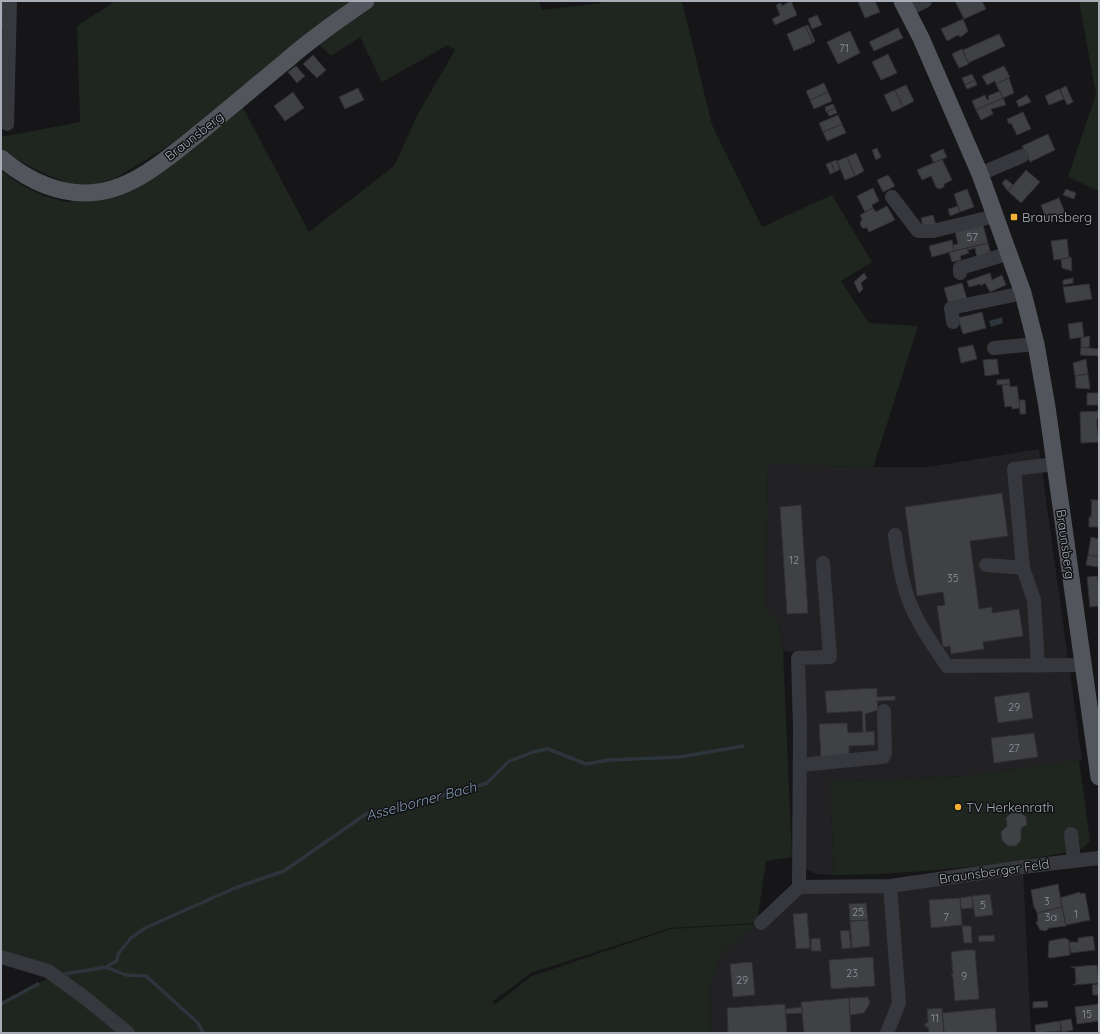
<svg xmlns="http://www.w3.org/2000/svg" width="1100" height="1034" font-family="Quicksand,sans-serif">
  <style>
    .built { fill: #222225 }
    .green { fill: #1e261f }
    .water { fill: #2c353c }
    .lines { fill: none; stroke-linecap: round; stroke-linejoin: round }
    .stream { stroke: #2c353c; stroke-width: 3.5 }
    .building { fill: #404145; stroke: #303034 }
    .minor { stroke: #37383d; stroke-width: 14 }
    .major { stroke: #53555c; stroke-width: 17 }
    .poi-dot { fill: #f2b134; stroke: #111113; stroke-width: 1.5 }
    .labels { text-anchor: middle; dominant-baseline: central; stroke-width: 3; stroke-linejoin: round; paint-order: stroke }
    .number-label { font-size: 11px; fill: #8e929b }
    .street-label { font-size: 13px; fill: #a8adb8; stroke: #111113 }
    .poi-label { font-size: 13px; fill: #a8adb8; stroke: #111113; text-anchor: start }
    .water-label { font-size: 14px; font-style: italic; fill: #7f9bb3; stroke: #111113 }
  </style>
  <rect width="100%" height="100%" fill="#161618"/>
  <path class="built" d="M1039 449 1082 760 966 776 830 782 834 875 817 874 801 867 800 653 783 651 779 621 765 608 768 462 842 467H928Z
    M1023 869 1031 1033H711L710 985 721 954 757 924 789 889Z"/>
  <path class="green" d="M116 1H355L170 145 114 179 95 184 71 185 41 172 10 156 1 147V137L80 122 77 26Z
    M376 1H539L542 10 601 3V1H682L712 125 762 227 832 195 872 262 841 281 869 323 918 326 873 468 768 463 765 608 779 621 783 651 792 857 766 861 757 923 670 928 531 973 493 1001 494 1005 532 976 671 929 757 924 721 954 710 985 711 1033H133L66 979 1 953V170L18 183 44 196 66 202 121 195 241 104 309 232 394 166 418 114 455 50 448 45 382 82 360 37 331 56 317 42Z
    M1079 1H1099V191L1068 177 1096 94Z
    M1079 760 1090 840 1086 846 1079 850C998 866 917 874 834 875L830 782 966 776Z
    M51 977 123 1033H1V1002Z"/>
  <path class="water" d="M1002 317 1003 323 991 327 989 321Z"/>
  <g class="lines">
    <path class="stream" d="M107 968 109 965 117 961 118 954 131 938 145 928 235 888 284 871 366 814 472 788 487 783 508 762 533 752 548 749 586 764 609 760 680 757 743 746
      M65 974 106 967 126 975 146 976 198 1023 203 1033
      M1 1004 38 984"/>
  </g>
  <path class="building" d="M1 1H3L8 28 1 29Z
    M791 1 797 15 775 25 772 19 780 15 776 5 781 3 782 6Z
    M861 1H875L880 12 865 18 858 2Z
    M955 1H982L986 9 964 19Z
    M817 15 822 25 812 29 808 19Z
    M963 19 968 31 961 37 958 35 947 41 941 29Z
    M808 25 815 41 813 43 805 26Z
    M805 26 813 43 794 51 787 34Z
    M898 28 903 38 874 51 869 42Z
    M850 31 860 53 838 64 827 42Z
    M999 34 1005 46 968 63 963 50Z
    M962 49 969 64 959 68 952 54Z
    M888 54 897 73 881 80 872 62Z
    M313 55 326 70 317 78 303 64Z
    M296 66 305 76 297 83 288 72Z
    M1004 66 1010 77 996 84 995 81 987 85 982 76Z
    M972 74 975 80 965 85 962 78Z
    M1009 78 1014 93 1003 98 996 84Z
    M975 80 977 85 967 89 965 85Z
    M824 83 828 92 810 100 806 91Z
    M906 85 914 101 903 107 895 90Z
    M1066 86 1073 102 1067 105 1060 89Z
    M358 88 364 100 345 109 339 97Z
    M1059 89 1064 99 1049 105 1045 96Z
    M895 90 903 107 892 112 884 95Z
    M1000 91 1003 98 976 110 972 101 985 95 987 100 989 99 988 96Z
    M293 92 304 108 285 121 274 106Z
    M828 92 832 101 814 109 810 100Z
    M1027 95 1031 102 1019 107 1016 101Z
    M1003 98 1006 105 991 109 993 114 981 120 976 110Z
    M833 104 835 108 826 112 825 107Z
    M835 108 837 113 829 116 827 112Z
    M1023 112 1031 129 1017 135 1011 123 1009 124 1007 119Z
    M838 115 842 124 823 132 819 123Z
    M842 124 846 133 827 141 823 132Z
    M1048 134 1055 150 1030 162 1022 146Z
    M877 148 881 157 876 160 872 150Z
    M943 149 947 157 934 163 930 155Z
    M856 153 864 171 855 176 847 157Z
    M847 157 855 176 845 180 837 161Z
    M942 159 952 180 944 184V187L939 189 936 187 931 176 922 180 917 170Z
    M836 160 840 169 835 172 831 162Z
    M831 162 835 172 830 174 826 164Z
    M1026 170 1040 182 1021 203 1008 191Z
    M888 175 895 186 883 192 877 180Z
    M1006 179 1013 185 1008 191 1002 183Z
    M873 188 879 201 872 205 873 208 865 212 857 196Z
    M967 189 974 207 960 212 954 194Z
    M1066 189 1076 193 1074 199 1063 195Z
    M1059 198 1065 213 1046 219 1041 205Z
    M887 206 895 220 869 232 867 228H862L860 223 862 219 860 215 873 208 876 212Z
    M958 206 960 212 950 216 948 209Z
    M933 215 936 225 923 228 921 218Z
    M983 225 988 243 954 251 953 245 958 244 955 232Z
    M1067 239 1069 258 1054 260 1051 241Z
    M952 240 954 251 932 257 929 246Z
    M988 243 991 255 977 258 975 248 968 250 967 248Z
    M967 248 969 253 960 256 961 260 952 262 949 252Z
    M1071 257 1072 271 1062 268 1061 259Z
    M864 273 867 278 861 283 863 289 859 293 854 282Z
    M990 273 992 280 1002 275 1006 285 990 292 985 283 981 286V284L969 287 967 281Z
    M1073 278V283L1063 285V280Z
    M962 283 967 299 949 304 944 288Z
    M1089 284 1092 299 1066 303 1063 287Z
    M982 312 986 328 963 334 958 318Z
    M1082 322 1084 337 1070 339 1068 324Z
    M1090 336 1089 348 1081 347V338Z
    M973 345 977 359 961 363 958 348Z
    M1081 347 1099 349V356L1080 355Z
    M997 359 999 374 985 376 983 360Z
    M1086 359 1088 374 1075 376 1073 363Z
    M1088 374 1090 389 1076 388 1075 376Z
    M1009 379 1010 384 997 385V380Z
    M1010 384V387L1017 386 1020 408 1012 409V406L1005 407 1002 385Z
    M1087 393H1099V405H1087Z
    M1019 400H1025L1026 414H1020Z
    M1099 411V419H1097V427L1099 426 1097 427 1099 442 1081 443 1080 412Z
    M1002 493 1008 536 970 541 979 609 992 607V613L1019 609 1023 636 983 642 984 649 951 654 950 646 943 647 937 606 945 605 943 592 917 596 905 507Z
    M1090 500H1099V527H1089V517H1091L1092 501Z
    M801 505 808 613 787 614 780 507Z
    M1091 537 1099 539V557L1088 555Z
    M1088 555 1099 557 1098 567 1086 565Z
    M1097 576 1099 586V606L1090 607 1087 577Z
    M877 688V697L895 696V700L877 701 878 710 865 714 866 732 874 731 875 745 849 746V756L821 758 819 724 847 723 848 733 863 732 862 711 827 713 825 691Z
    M1029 692 1033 718 998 723 994 697Z
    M1034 733 1038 757 994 763 991 738Z
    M1012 812H1020L1026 817 1027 825 1021 828V840L1016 846H1008L1002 840 1001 832 1007 826 1006 818Z
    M1058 884 1062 907 1037 913 1035 908H1034L1031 890Z
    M1080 892V894L1085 893 1090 920 1066 925 1060 898Z
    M990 894 993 915 975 917 972 896Z
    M972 896 973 908 961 909 960 898Z
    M960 898 962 925 931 928 929 900Z
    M866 903 868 920 850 921 849 904Z
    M1062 907 1066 926 1049 928 1046 931 1040 930 1036 922 1038 921 1037 913Z
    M807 913 810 948 796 949 793 914Z
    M868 920 870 946 852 948 850 921Z
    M962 926H971L972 943H964Z
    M849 930 851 948 842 949 840 931Z
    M994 935 995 941 979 942 978 936Z
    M1093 936 1095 950 1071 953 1069 942H1078V938Z
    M820 938 821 951H811V939Z
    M1065 938 1069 940 1070 955 1050 958 1048 957 1049 941Z
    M964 950H975L979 999 955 1001 953 978 951 975 953 974 951 952Z
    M873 957 875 986 831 989 829 960Z
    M752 962 755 995 733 997 730 964Z
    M1097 965 1099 983 1073 985 1076 983 1075 968 1071 967Z
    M1099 984V995H1093L1092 985Z
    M868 997 870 1003 864 1013 850 1015 849 998Z
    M849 998 851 1033H804L801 1002Z
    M1047 1001 1048 1007 1033 1008V1002Z
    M785 1004 787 1033H728L727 1008Z
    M1099 1004V1021L1077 1024 1075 1007Z
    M802 1007V1013L786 1014 785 1009Z
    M942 1008 944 1033H929L928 1027H925V1024L928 1022 927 1009Z
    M995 1008 997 1033H944L942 1013Z
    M1071 1019 1073 1030 1062 1032 1060 1021Z
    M1060 1021 1061 1031 1036 1033 1035 1025Z"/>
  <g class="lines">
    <path class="minor" d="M907 10 925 1
      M7 124 10 1
      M980 174 1022 156
      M892 197 918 231H933L995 216
      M960 273V268L1010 253
      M953 322 951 308 1023 293
      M994 348 1036 344
      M895 535C897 551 899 566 903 581 910 613 929 640 947 666L1083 665
      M986 565 1023 568 1034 600 1038 666
      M1023 568 1014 469 1055 464
      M800 765 883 757 885 753 884 711
      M1071 834 1074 861
      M799 887 890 886 1022 867 1099 858
      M761 923 799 887 800 728 798 658 830 657 823 563
      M1 957 48 971 84 997 128 1033
      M887 1033 899 1003 890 886"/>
    <path class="major" d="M902 1 921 38 980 174 1023 293 1036 344 1047 407 1099 777
      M1 158C28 181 62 197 98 192 137 187 174 153 204 129 231 107 258 84 286 61 311 39 338 20 366 1"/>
  </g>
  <g class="poi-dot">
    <rect x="1010" y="213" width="8" height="8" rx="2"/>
    <circle cx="958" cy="807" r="4"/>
  </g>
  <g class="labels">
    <g class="number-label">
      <text x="844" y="48">71</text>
      <text x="972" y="237">57</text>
      <text x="794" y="560">12</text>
      <text x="953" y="578">35</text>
      <text x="1014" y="707">29</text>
      <text x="1014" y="748">27</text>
      <text x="1047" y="901">3</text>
      <text x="983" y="905">5</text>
      <text x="858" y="912">25</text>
      <text x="1076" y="914">1</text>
      <text x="946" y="917">7</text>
      <text x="1051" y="917">3a</text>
      <text x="852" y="973">23</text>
      <text x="964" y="976">9</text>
      <text x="742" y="980">29</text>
      <text x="1087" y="1014">15</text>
      <text x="935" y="1018">11</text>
    </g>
    <g class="street-label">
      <text transform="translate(194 136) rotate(-38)">Braunsberg</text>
      <text transform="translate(1066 544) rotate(82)">Braunsberg</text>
      <text transform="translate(994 871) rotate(-8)">Braunsberger Feld</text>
    </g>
    <g class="poi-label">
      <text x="1022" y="217">Braunsberg</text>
      <text x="966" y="807">TV Herkenrath</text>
    </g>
    <g class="water-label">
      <text transform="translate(421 801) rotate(-15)">Asselborner Bach</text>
    </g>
  </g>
  <rect width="1100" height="1034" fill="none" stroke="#a8adb8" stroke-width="4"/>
</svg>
